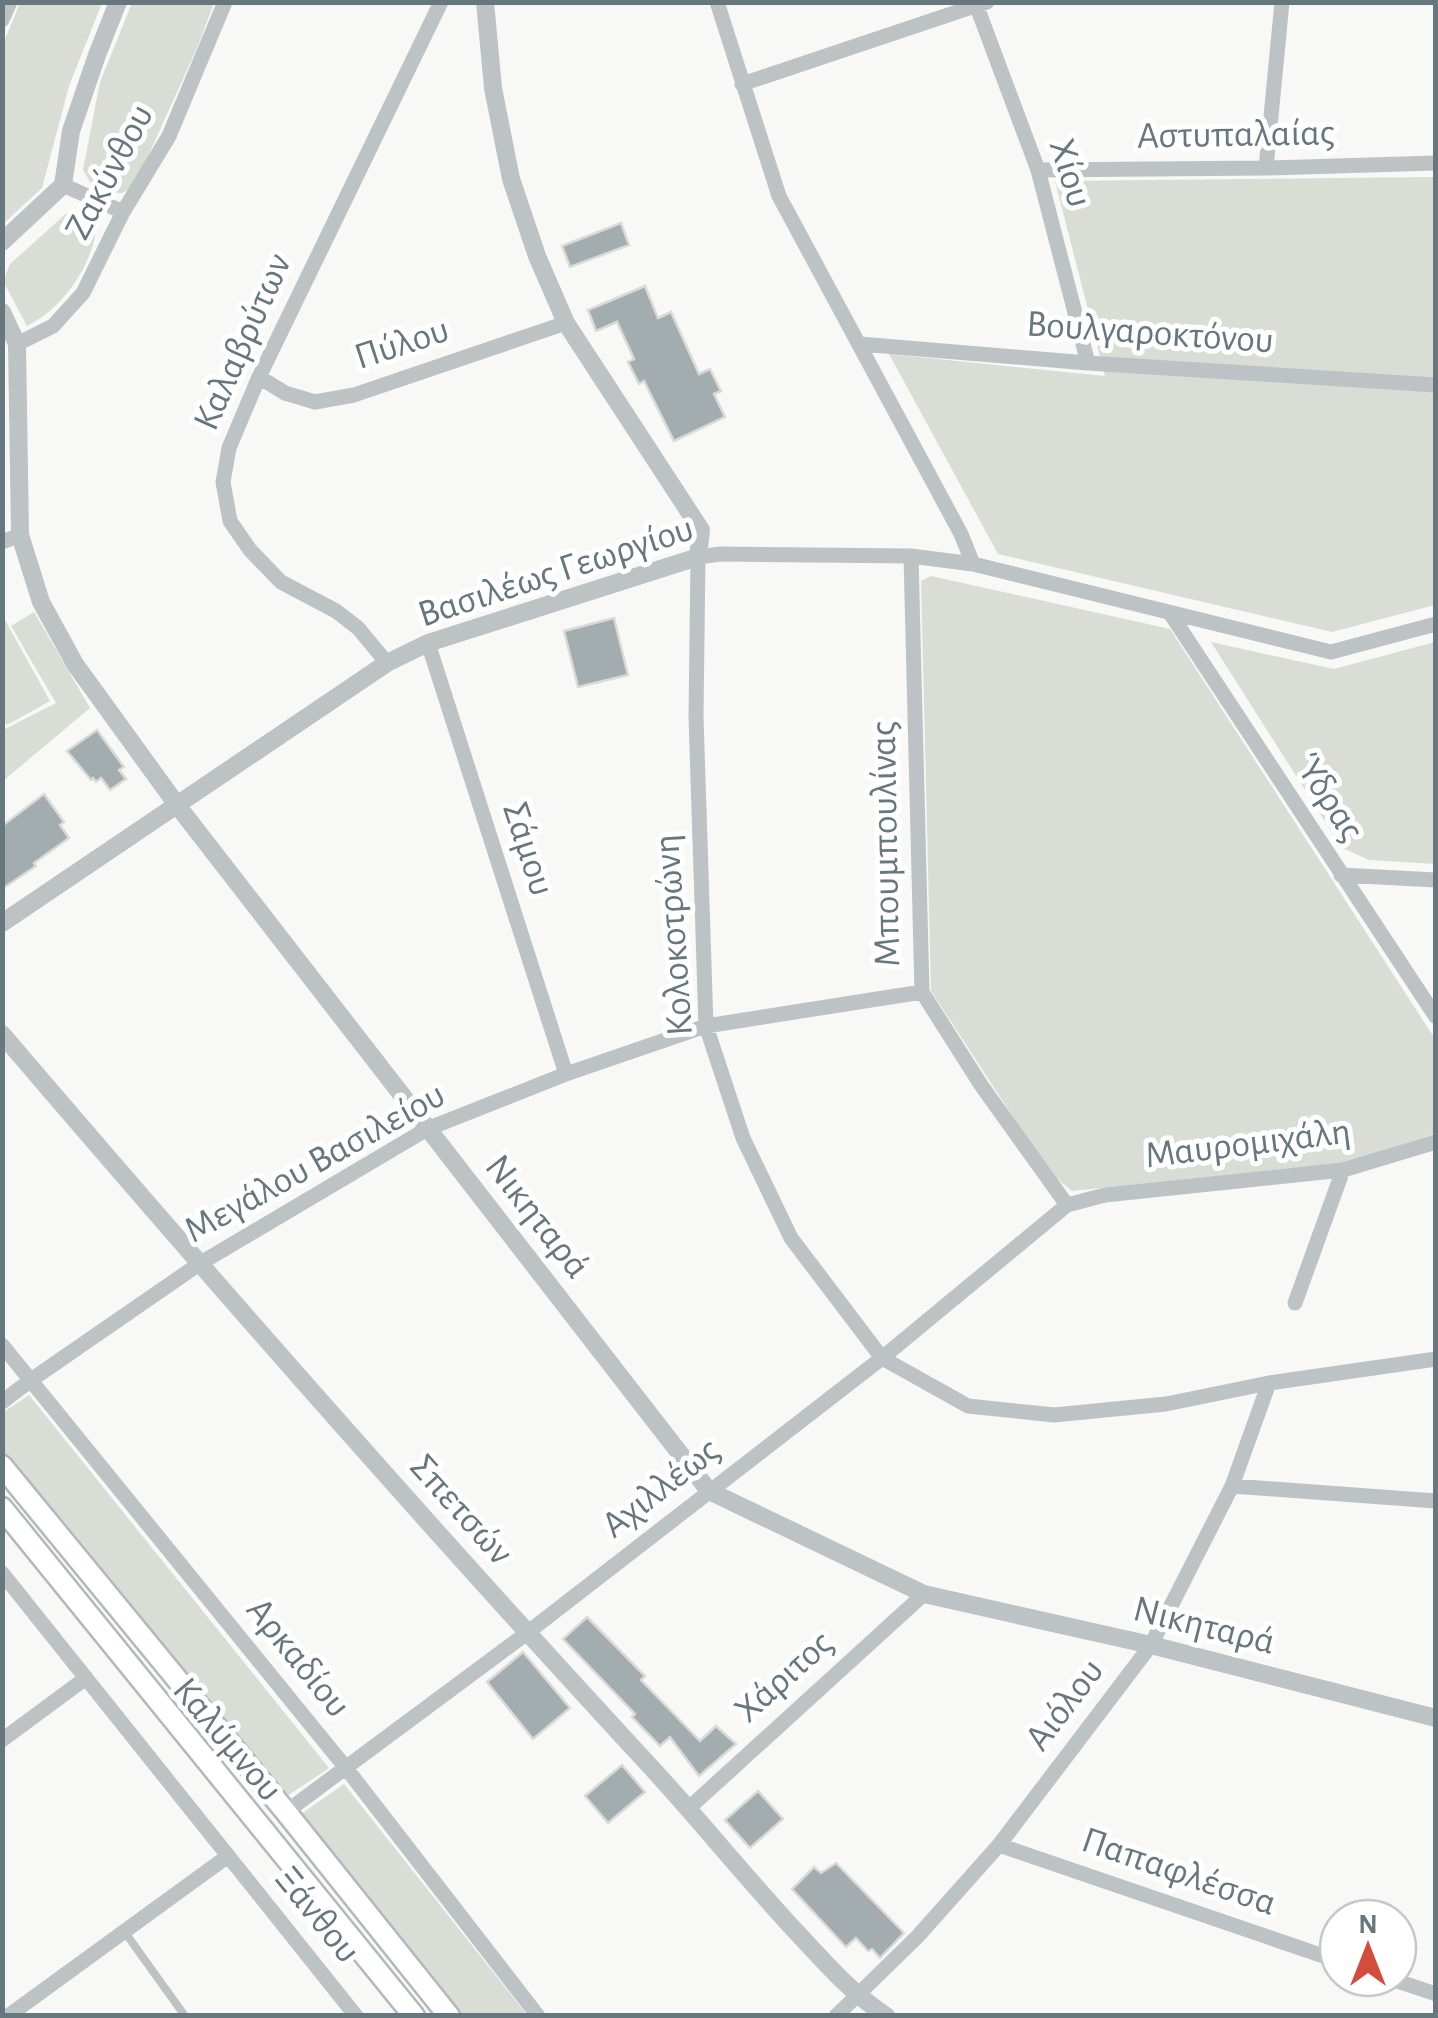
<svg xmlns="http://www.w3.org/2000/svg" width="1438" height="2018" font-family="'Alegreya Sans',sans-serif">
  <style>
    .green { fill: #d9ddd6 }
    .building { fill: #a3adb0; stroke: #dadad8; stroke-width: 2.5 }
    .lines { fill: none; stroke-linecap: round; stroke-linejoin: round }
    .secondary-casing { stroke: #b2b9bc; stroke-width: 25 }
    .service { stroke: #bdc3c5; stroke-width: 8 }
    .minor { stroke: #bdc3c5; stroke-width: 15 }
    .tertiary { stroke: #bdc3c5; stroke-width: 18 }
    .secondary { stroke: #fff; stroke-width: 20 }
    .labels { text-anchor: middle; dominant-baseline: central; stroke-width: 10; stroke-linejoin: round; paint-order: stroke }
    .street-label { font-size: 38px; fill: #66777e; stroke: #fff }
  </style>
  <rect width="100%" height="100%" fill="#f8f8f6"/>
  <path class="green" d="M20 3H102L69 86 42 188 3 224V44Z
    M132 3H214L197 48 134 187 122 193H105L92 185 83 170 100 82Z
    M1435 177V605L1332 632 998 554 889 354 1105 376 1055 181Z
    M70 210H86L97 223C94 263 64 308 27 326L3 281 10 264Z
    M931 576 1170 629 1435 1039V1134L1343 1163 1072 1191 1049 1172 931 991 921 581Z
    M34 612 90 708 3 781V730L56 703 11 626Z
    M5 620 50 701 7 725 2 718V621Z
    M1211 642 1334 669 1435 642V864L1369 860 1342 848Z
    M29 1395 329 1768 284 1798 3 1453 2 1413Z
    M344 1784 527 2015H461L297 1817Z"/>
  <path class="building" d="M621 223 629 245 570 267 562 246Z
    M645 286 658 318 671 312 699 374 710 369 721 391 714 394 725 417 674 441 644 381 639 384 628 362 634 359 617 322 596 331 588 310Z
    M614 618 628 675 578 687 564 631Z
    M97 730 124 767 119 770 126 779 110 790 101 778 96 782 93 778 91 780 67 751Z
    M44 794 64 822 60 825 69 838 34 863 36 866 2 889V826Z
    M587 1617 645 1676 641 1680 700 1741 716 1726 736 1744 699 1776 670 1737 660 1746 632 1717 635 1714 563 1639Z
    M523 1652 570 1708 533 1739 487 1682Z
    M622 1765 645 1792 608 1823 585 1796Z
    M758 1791 783 1819 750 1848 725 1820Z
    M836 1863 904 1933 880 1958 872 1949 868 1951 856 1938 846 1947 792 1889 814 1867 821 1873Z"/>
  <g class="lines">
    <defs>
      <path id="secondary" d="M2 1466 286 1812 449 2016
        M2 1508 414 2016"/>
    </defs>
    <use href="#secondary" class="secondary-casing"/>
    <path class="service" d="M124 1931 185 2016"/>
    <path class="minor" d="M717 2 779 196 961 534 973 564
      M977 7 1038 170 1088 363
      M2 20 10 2
      M742 84 987 2
      M1266 168 1282 2
      M1038 170 1266 168 1436 163
      M63 185 123 212
      M17 344 53 326 83 293 123 212 169 136 225 2
      M860 344 1088 363 1436 385
      M259 377 285 393 315 402 354 395 566 323
      M2 542 20 535
      M911 556 922 992 981 1085 1067 1205
      M1170 613 1436 1017
      M1436 624 1331 652 973 564 911 556 720 554 698 557 696 717 706 1026 743 1138 791 1238 882 1358 968 1406 1054 1415 1166 1404 1269 1383 1436 1359
      M428 643 566 1074
      M387 663 358 628 336 611 281 582 250 550 230 521 223 482 229 448 259 377 441 2
      M1341 875 1436 880
      M1295 1303 1343 1170
      M2 1345 346 1768 538 2016
      M2 1402 31 1380 199 1264 427 1129 566 1074 706 1026 922 992
      M1232 1486 1436 1501
      M2 1573 356 2016
      M2 1740 86 1678
      M689 1808 924 1594
      M286 1812 527 1633 882 1358 1067 1205 1105 1195 1343 1170 1436 1142
      M999 1845 1338 1961
      M1388 1978 1436 1994
      M8 2016 228 1856
      M836 2016 918 1936 999 1845 1151 1645 1232 1486 1269 1383"/>
    <path class="tertiary" d="M2 242 63 185 71 131 97 55 118 2
      M2 312 17 344 20 535 41 602 75 664 177 805 709 1491 924 1594 1151 1645 1436 1718
      M2 923 387 663 428 643 698 557 701 530 566 323 537 256 511 179 493 88 485 2
      M2 1034C213 1281 427 1525 648 1764 701 1821 749 1882 803 1939 830 1968 852 1993 886 2016"/>
    <use href="#secondary" class="secondary"/>
  </g>
  <g class="labels">
    <g class="street-label">
      <text transform="translate(1236 135) rotate(-1)">Αστυπαλαίας</text>
      <text transform="translate(110 172) rotate(-62)">Ζακύνθου</text>
      <text transform="translate(1070 173) rotate(73)">Χίου</text>
      <text transform="translate(1150 333) rotate(4)">Βουλγαροκτόνου</text>
      <text transform="translate(243 342) rotate(-66)">Καλαβρύτων</text>
      <text transform="translate(402 344) rotate(-18)">Πύλου</text>
      <text transform="translate(556 572) rotate(-18)">Βασιλέως Γεωργίου</text>
      <text transform="translate(1329 798) rotate(57)">Ύδρας</text>
      <text transform="translate(886 844) rotate(-91)">Μπουμπουλίνας</text>
      <text transform="translate(528 849) rotate(72)">Σάμου</text>
      <text transform="translate(674 935) rotate(-94)">Κολοκοτρώνη</text>
      <text transform="translate(1248 1144) rotate(-7)">Μαυρομιχάλη</text>
      <text transform="translate(315 1163) rotate(-29)">Μεγάλου Βασιλείου</text>
      <text transform="translate(537 1217) rotate(52)">Νικηταρά</text>
      <text transform="translate(661 1488) rotate(-38)">Αχιλλέως</text>
      <text transform="translate(461 1510) rotate(48)">Σπετσών</text>
      <text transform="translate(1204 1626) rotate(14)">Νικηταρά</text>
      <text transform="translate(298 1658) rotate(51)">Αρκαδίου</text>
      <text transform="translate(784 1677) rotate(-42)">Χάριτος</text>
      <text transform="translate(1065 1705) rotate(-53)">Αιόλου</text>
      <text transform="translate(227 1740) rotate(50)">Καλύμνου</text>
      <text transform="translate(1179 1872) rotate(19)">Παπαφλέσσα</text>
      <text transform="translate(317 1915) rotate(51)">Ξάνθου</text>
    </g>
  </g>
  <rect width="1438" height="2018" fill="none" stroke="#66777e" stroke-width="10"/>
  <g transform="translate(1368 1948)"><circle r="48" fill="#ffffff" stroke="#c2c9cb" stroke-width="2.5"/>
  <path d="M0-8L18 38L0 25L-18 38Z" fill="#d44c3b"/>
  <text y="-15" font-size="28" font-weight="bold" text-anchor="middle" fill="#66777e">N</text>
  </g>
</svg>
